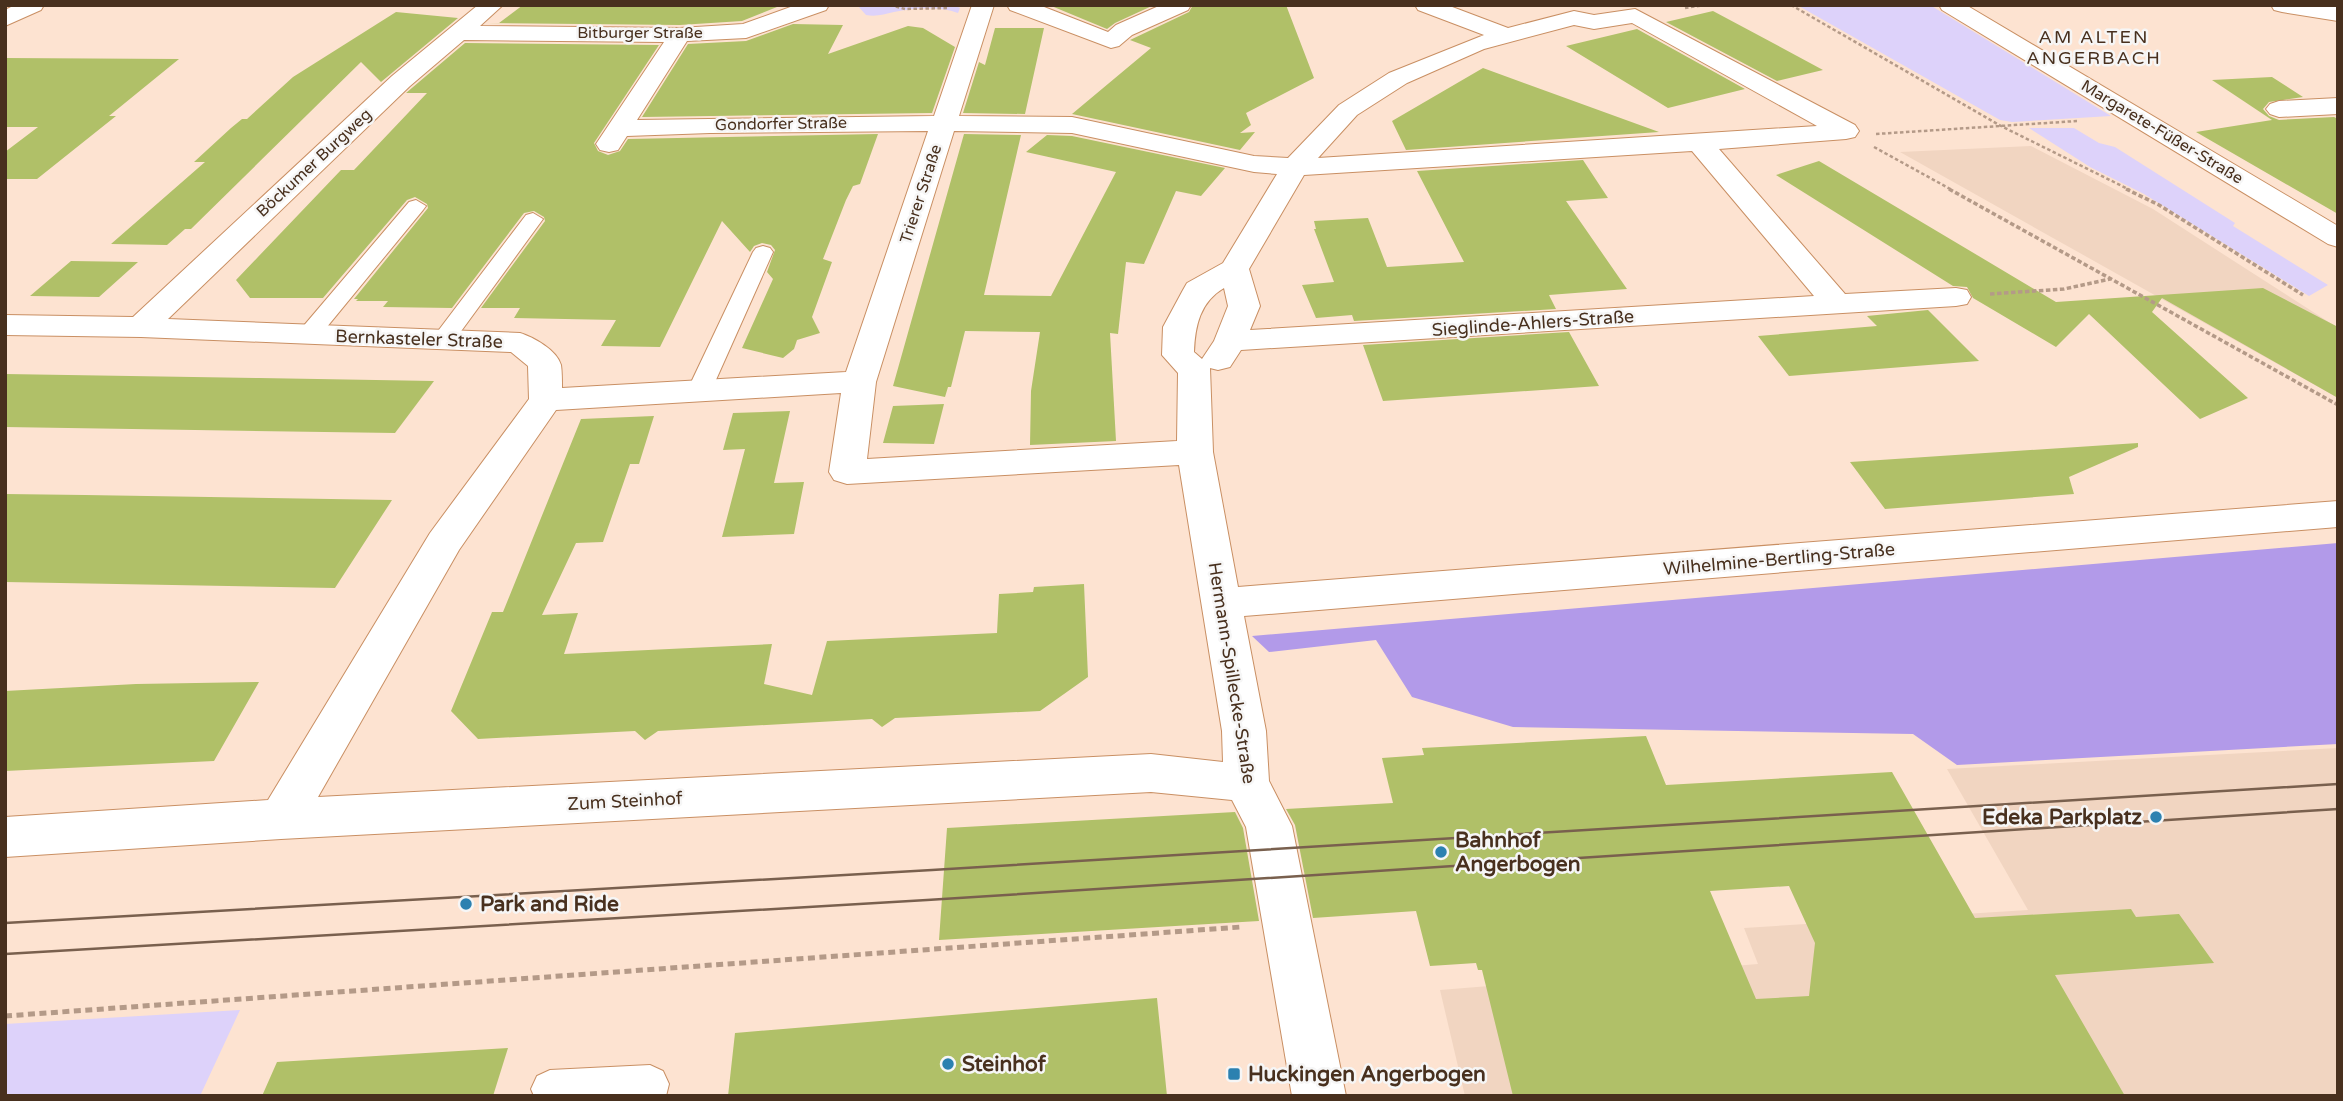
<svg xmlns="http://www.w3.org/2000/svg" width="2343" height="1101" font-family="'Varela Round',sans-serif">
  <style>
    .built { fill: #f1d5c1 }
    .green { fill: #ddd2fa }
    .forest { fill: #b29ae9 }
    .building { fill: #b0c068; fill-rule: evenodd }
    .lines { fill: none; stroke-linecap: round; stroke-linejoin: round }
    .service-casing { stroke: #c98f63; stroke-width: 2 }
    .minor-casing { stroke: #c98f63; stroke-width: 2 }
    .path-far2 { stroke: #b49a88; stroke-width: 2.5; stroke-dasharray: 3.5 2.5; stroke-linecap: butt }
    .path-far1 { stroke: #b49a88; stroke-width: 3.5; stroke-dasharray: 4.5 2.5; stroke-linecap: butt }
    .path { stroke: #b49a88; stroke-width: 5; stroke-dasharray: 7 4.5; stroke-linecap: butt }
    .service { fill: #fff; fill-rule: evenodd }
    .minor { fill: #fff; fill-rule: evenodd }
    .tram { stroke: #79604e; stroke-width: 2.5 }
    .poi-dot { fill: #2c81b0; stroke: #f6f6f6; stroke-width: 2.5 }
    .labels { text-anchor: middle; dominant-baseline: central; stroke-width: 5; stroke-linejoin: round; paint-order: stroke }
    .far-street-label { font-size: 16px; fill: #48301e; stroke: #f6f6f6 }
    .far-quarter-label { font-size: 18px; letter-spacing: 2px; fill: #48301e; stroke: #f6f6f6 }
    .street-label { font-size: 18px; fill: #48301e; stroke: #f6f6f6 }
    .near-poi-label { font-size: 21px; font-weight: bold; fill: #48301e; stroke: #f6f6f6; text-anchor: start }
  </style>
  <rect width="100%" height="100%" fill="#fde3d1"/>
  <path class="built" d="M2031 146 2153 209 2338 328V398L1900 152Z
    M2338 748V1096H1465L1440 990 1758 964 1744 928 2028 910 1947 769Z"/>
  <path class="green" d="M857 5H954L960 8 958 13C939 6 914 8 894 12 884 14 877 17 866 15Z
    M1797 5H1930L2111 116 2012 122 2000 120Z
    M2029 128H2074L2099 143 2115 147 2235 223 2233 226 2328 285 2309 296 2144 194 2090 167Z
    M240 1010 200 1096H5V1024Z"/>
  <path class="forest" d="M2338 543V744L1957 765 1913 734 1513 727 1412 697 1376 640 1269 652 1252 636Z"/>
  <path class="building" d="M523 5H782L742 21 680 25 487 23H499Z
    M1049 5H1154L1115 23 1107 29Z
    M1193 5H1286L1314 78 1246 113 1251 125 1240 133 1255 132 1240 150 1072 114 1151 48 1130 40 1189 12Z
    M1713 11 1758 35 1823 70 1777 81 1666 22Z
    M396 12 458 18 381 82 361 62 191 229H185L167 245 111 244 205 162H194L231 128 242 119H247L293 77Z
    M793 24 843 25 828 54 908 26 923 28 955 47 932 113 642 117 688 44 746 41Z
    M995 28H1044L1025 114 963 113 979 62 985 65Z
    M1637 29 1745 89 1668 108 1566 46Z
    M465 43 659 45 594 143 598 151 608 155 620 151 628 139 878 134 860 184 853 186 846 200 823 259 832 262 812 317 820 333 797 340 794 349 783 358 742 348 773 279 767 272 775 250 771 245 762 243 754 246 750 252 722 221 660 347 601 346 616 320 514 318 520 308H481L545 221 544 217 534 211 524 213 452 308 383 307 388 301H356L358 299H354L428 208 427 204 415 197 407 200 323 298H250L236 280 341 170H354L427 93H406Z
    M5 58 179 59 109 116H116L37 179H5V152L38 127H5Z
    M1483 68 1659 132 1406 150 1392 121Z
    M2272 77 2303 97 2269 102 2263 109 2269 116 2279 120 2334 117 2338 119V214L2196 132 2272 120 2212 80Z
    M964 134 1021 135 984 295 1051 296 1116 172 1026 152 1047 135 1072 136 1225 168 1201 196 1176 191 1144 264 1126 262 1118 334 1110 333 1116 441 1030 445 1031 391 1040 332 965 331 951 387H948L945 397 893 386Z
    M1583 160 1608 198 1566 201 1627 289 1549 295 1556 309 1354 321 1352 315 1316 318 1302 285 1334 282 1314 229H1316L1314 221 1368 218 1387 267 1464 262 1417 171Z
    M1819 161 2056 302 2263 288 2338 327V398L2162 298 2152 312 2248 398 2200 419 2089 314 2056 347 1973 298 1967 287 1953 286 1776 175Z
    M71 261 138 262 99 297 30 296Z
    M1928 310 1979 361 1789 376 1758 336 1877 326 1867 316Z
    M1569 332 1599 386 1383 401 1363 345Z
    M5 374 259 378 434 381 395 433 195 430 5 427Z
    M944 404 934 444 883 443 893 406Z
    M790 411 774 483 804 482 794 534 722 537 745 449 723 450 733 413Z
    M654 416 639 464H630L603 542 576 543 542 615 578 613 564 654 772 644 764 684 812 695 827 641 997 633 999 594 1033 592 1034 587 1084 584 1088 677 1040 711 895 718 882 727 872 719 658 731 645 740 635 731 478 739 451 711 492 612H503L581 419Z
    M2138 443V447L2069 477 2074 494 1885 509 1850 462Z
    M5 494 85 495 392 500 335 588 5 582Z
    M259 682 214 761 5 771V691L136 684Z
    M1646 736 1666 785 1892 772 1975 918 2131 909 2136 917 2179 914 2214 963 2055 975 2125 1096H1513L1482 970H1478L1476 963 1430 966 1416 911 1313 918 1295 825 1286 809 1393 803 1382 758 1424 755 1422 748ZM1789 886 1815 943 1809 996 1756 999 1710 891Z
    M1235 812 1243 828 1259 921 939 940 947 828Z
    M1157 998 1167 1096H728L735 1033Z
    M508 1048 493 1096H262L277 1062Z"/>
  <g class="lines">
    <defs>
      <path id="service" d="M416 200 426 206 423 210 317 339H301L298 334 301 329 409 202Z
        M533 213 543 219 451 345H435L432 340 435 335 526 215Z
        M763 246 770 248 773 252 711 391 707 396H691L687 391 753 252 756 248Z
        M650 1065 663 1071 669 1084 666 1096H534L531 1089 537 1076 550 1070Z"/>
      <path id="minor" d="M15 5H44L41 10 5 26V10Z
        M478 5H503L480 26 680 28 743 24 796 5H829L826 10 746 38 687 41 637 120 934 116 972 5H994L959 116 1072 117 1254 156 1288 158 1339 105 1389 73 1484 35 1418 10 1415 5H1447L1508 28 1574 11 1594 15 1635 9 1855 125 1859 131 1855 137 1846 139 1719 149 1845 294 1956 288 1967 290 1971 297 1967 304 1956 306 1241 350 1230 367 1218 370 1210 368 1213 452 1238 587 2338 501V527L1244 616 1266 731 1269 781 1292 826 1346 1096H1292L1246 827 1232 800 1151 792 281 839 5 857V817L268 800 430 533 529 399 528 366 511 352 141 337 5 335V315L133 317 392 76ZM1632 23 1817 126 1318 158 1357 115 1407 83 1484 49 1574 25 1594 29ZM464 40 664 42 596 144 600 150 609 152 618 150 627 136 710 133 928 131 846 372 562 388C562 381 562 372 561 365 557 350 533 337 520 333L168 319 410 86ZM954 131 1072 133 1254 172 1277 174 1223 263 1187 283 1183 290 1163 327 1162 355 1178 373 1177 441 867 459 876 382ZM1692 151 1814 296 1250 330 1260 306 1249 269 1304 175ZM1224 288 1228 306 1214 341 1202 359 1194 352C1195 326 1200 302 1224 288ZM841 393 829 472 834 480 847 484 1179 465 1222 731 1223 762 1151 754 318 797 459 550 556 410Z
        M1007 5H1039L1108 32 1116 25 1161 5H1191L1188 10 1132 35 1119 46 1111 48 1010 10Z
        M1939 5H1966L2338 226V247L2328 244 1942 10Z
        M2271 5 2338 7V21L2282 12 2274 10Z
        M2338 98V114L2279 117 2270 114 2266 109 2270 104 2279 101Z"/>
    </defs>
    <use href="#service" class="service-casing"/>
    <use href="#minor" class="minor-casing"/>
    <path class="path-far2" d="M890 5 905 9 949 8
      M1791 5 2001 126 2130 190
      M1685 8 1705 5
      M1876 134 2077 121
      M1874 147 1952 190"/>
    <path class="path-far1" d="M1949 189 2338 405
      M2126 189 2159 205 2303 295
      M1990 294 2064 289 2110 279"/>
    <path class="path" d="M5 1016 1241 927"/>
    <use href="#service" class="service"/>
    <use href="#minor" class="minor"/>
    <path class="tram" d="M5 923 932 870 2338 784
      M5 954 927 900 2338 809"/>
  </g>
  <g class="poi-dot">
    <circle cx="2156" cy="817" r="7"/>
    <circle cx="1441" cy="852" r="7"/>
    <circle cx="466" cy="904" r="7"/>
    <circle cx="948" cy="1064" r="7"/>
    <rect x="1227" y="1067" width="14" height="14" rx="3.5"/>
  </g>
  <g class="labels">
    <g class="far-street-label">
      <text x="640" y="33">Bitburger Straße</text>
      <text transform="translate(781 124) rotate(-1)">Gondorfer Straße</text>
      <text transform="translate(2162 132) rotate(31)">Margarete-Füßer-Straße</text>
      <text transform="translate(314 163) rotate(-43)">Böckumer Burgweg</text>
      <text transform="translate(921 194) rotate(-72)">Trierer Straße</text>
    </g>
    <g class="far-quarter-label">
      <text x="2094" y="37">AM ALTEN<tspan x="2094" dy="21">ANGERBACH</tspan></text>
    </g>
    <g class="street-label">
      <text transform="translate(1533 323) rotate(-4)">Sieglinde-Ahlers-Straße</text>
      <text transform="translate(419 339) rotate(2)">Bernkasteler Straße</text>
      <text transform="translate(1779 559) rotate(-5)">Wilhelmine-Bertling-Straße</text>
      <text transform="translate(1232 673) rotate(81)">Hermann-Spillecke-Straße</text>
      <text transform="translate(625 801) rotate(-3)">Zum Steinhof</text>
    </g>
    <g class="near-poi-label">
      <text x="2142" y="817" text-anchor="end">Edeka Parkplatz</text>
      <text x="1455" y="840">Bahnhof<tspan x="1455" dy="24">Angerbogen</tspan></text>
      <text x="480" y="904">Park and Ride</text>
      <text x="962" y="1064">Steinhof</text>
      <text x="1248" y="1074">Huckingen Angerbogen</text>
    </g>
  </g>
  <rect width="2343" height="1101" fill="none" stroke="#48301e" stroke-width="14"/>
</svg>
